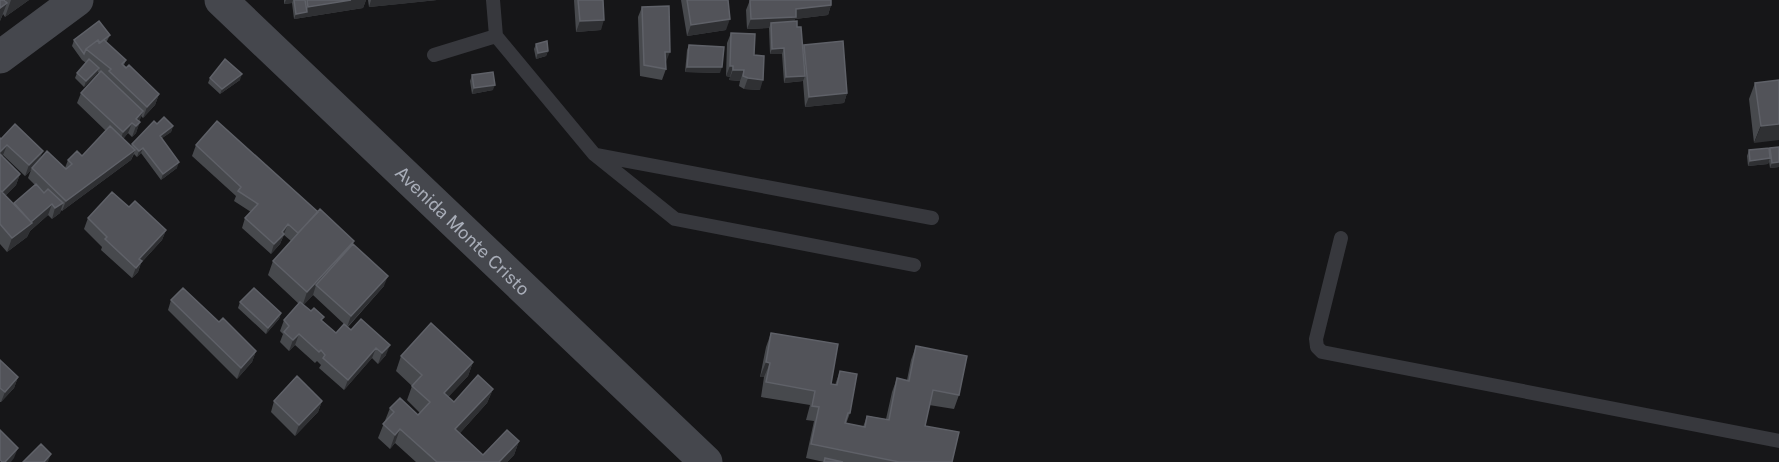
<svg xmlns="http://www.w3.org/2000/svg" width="1779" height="462" font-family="'Public Sans',sans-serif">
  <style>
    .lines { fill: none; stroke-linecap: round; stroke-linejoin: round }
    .lane { stroke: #37383d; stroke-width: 14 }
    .secondary { stroke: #45474d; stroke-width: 33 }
    .wall { fill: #47494d; fill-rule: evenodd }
    .shaded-wall { fill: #2f3033 }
    .building { fill: #525359; stroke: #5f6168; stroke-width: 1.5 }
    .labels { text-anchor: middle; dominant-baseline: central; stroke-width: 4.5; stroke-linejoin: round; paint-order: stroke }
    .street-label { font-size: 18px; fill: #a8adb8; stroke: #111113 }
  </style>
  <rect width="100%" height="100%" fill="#161618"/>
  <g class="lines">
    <path class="lane" d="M493 0 496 36 594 154 675 219 914 265
      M434 55 496 36
      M596 155 932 218
      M1341 238 1316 339 1317 347 1322 352 1779 441"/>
    <g class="secondary">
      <path id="s1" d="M221 0 706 462"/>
      <path d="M0 57 77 0"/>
    </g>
  </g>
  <path class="wall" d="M0 0H29L5 17 3 14 0 21Z
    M284 0H366L363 8 294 19 292 3 284 4Z
    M368 0H437L369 7Z
    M574 0H603L601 30 576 32Z
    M681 0H728L726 30 687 36Z
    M750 0 831 5 828 15 795 19 794 21 797 27 803 50 804 45 847 93 844 103 805 107 803 81 784 83 782 54H770L769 28 747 29 746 10Z
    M642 7 666 62V69L662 80 640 76 638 17Z
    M731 33 754 55 760 90 744 89 739 86 740 81 729 80 730 77 726 76 727 43Z
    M110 35 107 41 106 42 126 60 124 65 159 94 155 105 143 118 141 116 136 133 132 137 128 133 123 139 131 146 132 144 157 124 173 126 171 132 162 138 177 168 161 180 141 153 137 157 134 154 131 160 62 211 61 210 60 213 52 219 48 215 30 231 27 237 7 252 0 244V138L40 159 65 168 68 160 82 156 106 131 77 103 81 93 99 73 98 72 84 87 75 78 77 73 86 63 82 60 72 46 74 40ZM3 155 25 176 31 170 28 178 35 185 13 204 5 196 16 185 20 174 2 157Z
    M536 44 548 51 546 56 536 59 534 49Z
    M689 45 720 73 685 72 687 50Z
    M472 75 493 90 472 94 470 81Z
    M210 78 240 80 220 94 208 83Z
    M1779 80 1754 143 1749 99 1755 83Z
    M196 145 353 244 384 286 348 327 386 355 378 364 372 358 344 390 319 368 321 365 317 361 315 363 295 345 289 351 280 342 283 334 280 331 284 320 299 304 268 275 273 261 291 241 284 235 283 237 280 244 271 254 242 228 245 218 251 212 234 201 236 196 192 156ZM313 295 344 324 336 333 303 305Z
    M1779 147V167L1770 168 1769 161 1768 164 1748 166 1747 156 1749 150 1769 151 1770 148Z
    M129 207 166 230 162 240 141 263 138 272 132 278 101 250 102 247 84 229 88 218Z
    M171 300 219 322 256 351 252 362 237 379 168 310Z
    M240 302 281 313 279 319 266 334 238 308Z
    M771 333 831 384 835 385 840 371 850 413 846 424 863 427 867 416 886 419 892 392 897 378 907 380 911 360 916 346 959 395 954 409 929 405 925 426 952 462H824L806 458 814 421 806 420 810 405 761 397 764 377H760L766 347Z
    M401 356 473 362 468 376 448 397 454 402 493 389 487 403 460 433 483 455 519 441 514 455 507 462H416L395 443 390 449 378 438 390 408 418 415 420 413 407 400 412 386 396 371Z
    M0 360 18 377 14 388 1 402H0Z
    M274 401H322L318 412 295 436 271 412Z"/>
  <path class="shaded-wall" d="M3 0H6L5 5 7 3 0 21V8Z
    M11 0H29L5 17Z
    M286 0H293L292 3 284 4Z
    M351 0H366L363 8 294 19 296 14 307 12 308 7Z
    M371 0H402L400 4 369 7Z
    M402 0H437L400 4Z
    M831 5 828 15 795 19 792 27 771 23 769 28 747 29 751 19 796 9Z
    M730 19 726 30 687 36 691 25Z
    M604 20 601 30 576 32 580 21Z
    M784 48 782 54H770L772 49Z
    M548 51 546 56 536 59 538 53Z
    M665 52H670L666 62H662Z
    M730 66H733L730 77 726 76Z
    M687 67H722L720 73 685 72Z
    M99 68 97 74 84 87 86 81Z
    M733 70H744L740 81 729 80Z
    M242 74 240 80 220 94 222 89Z
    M805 76 803 81 784 83 786 77Z
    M748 78 763 80 760 90 744 89Z
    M495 85 493 90 472 94 474 88Z
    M847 93 844 103 805 107 809 97Z
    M159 94 155 105 143 118 147 107Z
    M143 111 139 122 136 119Z
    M140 122 136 133 132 137 136 126Z
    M132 123 128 133 120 143 123 132Z
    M1779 124V140L1754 143 1761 126Z
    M173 126 171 132 158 141 160 136Z
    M7 145 3 155 0 159V152Z
    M143 148 141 153 137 157 139 151Z
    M135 150 131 160 62 211 66 201Z
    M43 151 39 161 25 176 29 165Z
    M1770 158 1768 164 1748 166 1750 161Z
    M179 162 177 168 161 180 163 174Z
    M1779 162V167L1770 168 1772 163Z
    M20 174 16 185 0 201 1 193Z
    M63 203 60 213 52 219 55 208Z
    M52 204 48 215 30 231 27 237 7 252 12 238Z
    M288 224 280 244 271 254 274 244 282 232Z
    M166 230 162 240 141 263 138 272 132 278 139 259Z
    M354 241 349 255 316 285 313 295 302 307 307 292Z
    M388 276 384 286 347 327 351 316Z
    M281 313 279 319 266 334 268 328Z
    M299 334 295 345 289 351 293 340Z
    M390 345 386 355 378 364 382 353Z
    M376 348 372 358 344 390 348 380Z
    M256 351 252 362 237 379 241 368Z
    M473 362 468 376 439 407 444 393Z
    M766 362 770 363 764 377H760Z
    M18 377 14 388 1 402 5 392Z
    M493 389 487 403 450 444 455 429Z
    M322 401 318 412 295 436 299 425Z
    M400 429 395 443 390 449 395 435Z
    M519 441 514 455 507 462H499Z
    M18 448 14 458 11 462H5Z
    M51 454 48 462H44Z"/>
  <path class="building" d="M0 0H4L7 3 0 8Z
    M294 0H305L307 12 296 14Z
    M307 0H351L308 7Z
    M578 0H603L604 20 580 21Z
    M687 0H728L730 19 691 25Z
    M750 0H831V5L796 9V17L751 19Z
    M669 6 670 52H665L666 69 644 65 642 7Z
    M99 21 110 35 99 43 98 40 86 49 84 54 74 40Z
    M797 21V27H801L805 76 786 77 784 48 772 49 771 23Z
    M731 33 755 34 754 55 764 56 763 80 748 78 743 76 744 70H733V66H730Z
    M98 40 100 43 104 40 126 60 122 64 126 68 129 65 159 94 147 107 109 71 111 69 86 49Z
    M547 41 548 51 538 53 536 44Z
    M843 41 847 93 809 97 804 45Z
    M689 45 724 47 722 67H687Z
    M89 59 99 68 86 81 77 73Z
    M225 59 242 74 222 89 210 78Z
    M101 71 143 111 136 119 140 122 136 126 132 123 123 132 81 93Z
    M493 72 495 85 474 88 472 75Z
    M1779 80V124L1761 126 1755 83Z
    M164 117 173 126 160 136 179 162 163 174 143 148 139 151 132 144 154 121 157 124Z
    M217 121 318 212 298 233 288 224 282 232 284 234 274 244 245 218 258 204 238 191 241 187 196 145Z
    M15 124 43 151 29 165 7 145 0 152V138L1 139Z
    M110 126 135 150 66 201 32 168 47 151 66 169 72 164 68 160 77 151 82 156Z
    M1779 147V162L1772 163 1770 148Z
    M1769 148 1770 158 1750 161 1749 150Z
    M0 154 20 174 2 192 0 190Z
    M36 184 44 193 48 189 63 203 55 208 52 204 31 222 14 203Z
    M0 190 32 223 12 238 0 224Z
    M112 192 129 207 135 201 166 230 139 259 142 261 136 268 105 239 107 237 88 218Z
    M320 209 354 241 307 292 273 261Z
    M353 244 388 276 351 316 316 285Z
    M183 288 219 322 223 318 256 351 241 368 171 300Z
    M254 288 281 313 268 328 240 302Z
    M300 302 311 311 314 308 324 317 321 320 336 333 344 324 351 330 361 319 390 345 382 353 376 348 348 380 323 358 325 355 321 350 319 352 299 334 293 340 284 332 289 326 284 320Z
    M431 323 473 362 444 393 454 402 478 375 493 389 455 429 483 455 507 430 519 441 499 462H437L400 429 395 435 383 424 394 412 390 408 400 398 418 415 430 402 412 386 422 375 401 356Z
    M771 333 838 344 831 384 837 385 840 371 857 374 850 413H848L845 423 865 427 867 416 889 420 897 378 909 381 916 346 967 356 959 395 933 390 925 426 959 432 952 462H899L811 444 819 407 812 406 815 391 766 382 770 363 766 362Z
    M0 360 18 377 5 392 0 388Z
    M297 376 322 401 299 425 274 401Z
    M0 430 18 448 5 462H2L0 460Z
    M41 444 51 454 44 462H23Z
    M825 458 843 462H824Z"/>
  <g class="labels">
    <g class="street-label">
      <text stroke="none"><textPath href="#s1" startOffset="334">Avenida Monte Cristo</textPath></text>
    </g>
  </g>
</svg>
